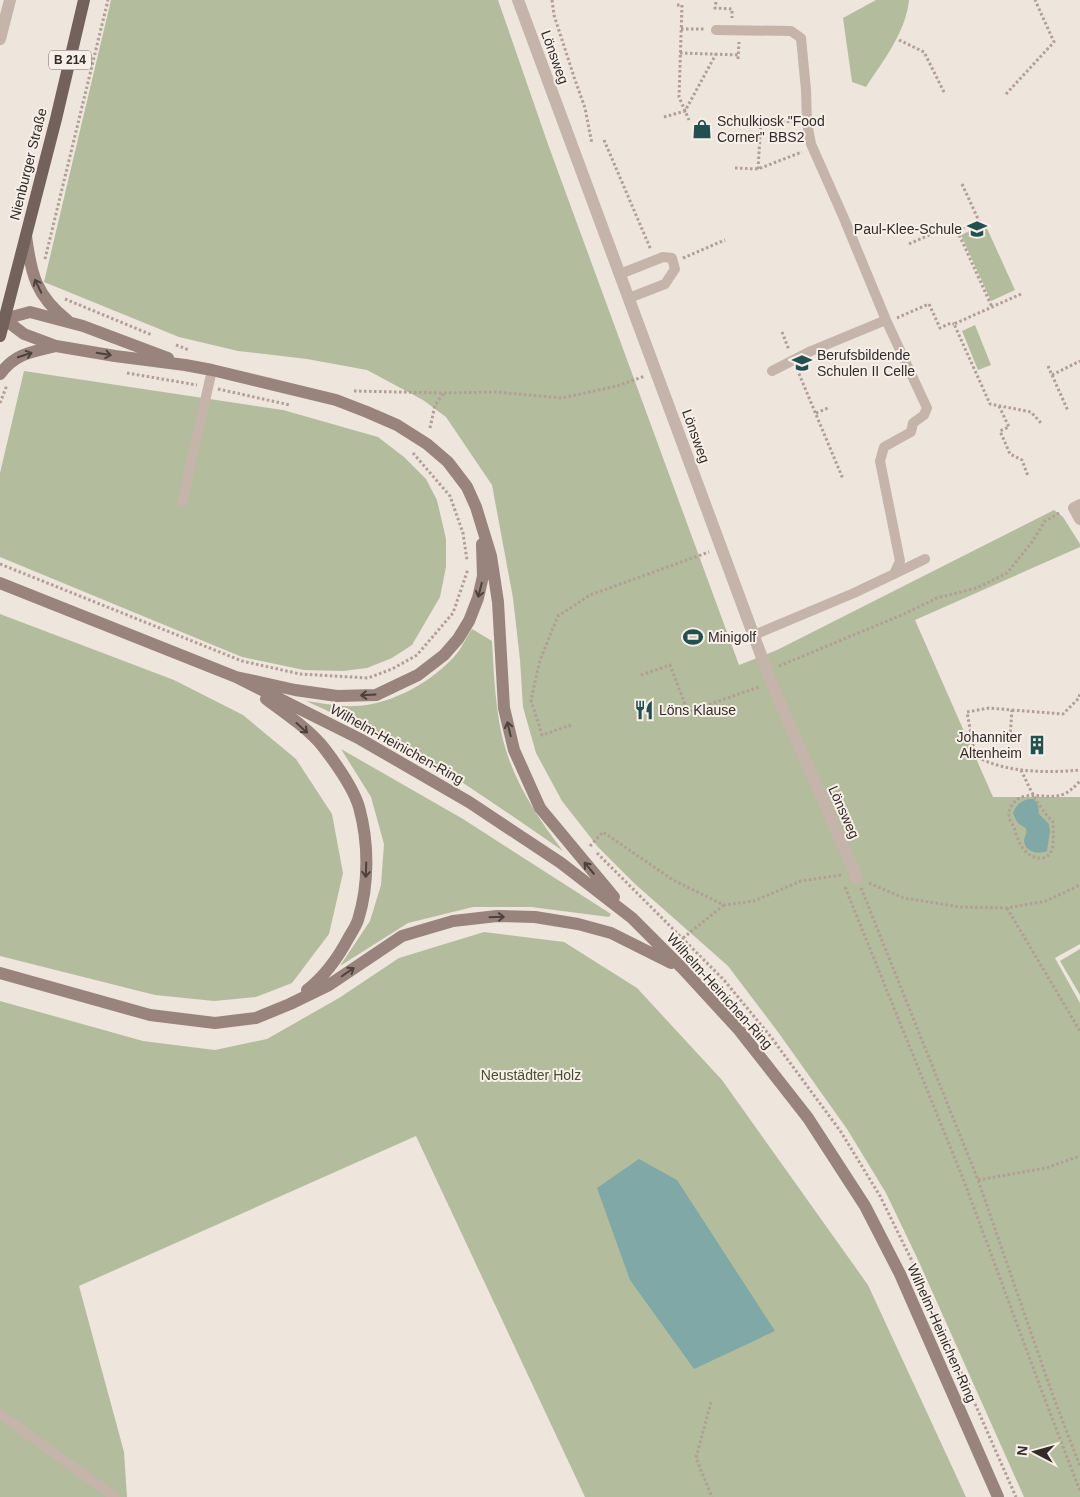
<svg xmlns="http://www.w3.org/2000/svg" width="1080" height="1497" font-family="Arial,sans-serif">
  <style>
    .green { fill: #b4bc9e }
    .water { fill: #7fa8a6 }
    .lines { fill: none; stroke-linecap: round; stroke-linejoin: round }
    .path { stroke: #b19e94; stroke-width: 3; stroke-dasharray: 2.5 2.5; stroke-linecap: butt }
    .lane { stroke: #c5b4aa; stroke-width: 10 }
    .street { stroke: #c5b4aa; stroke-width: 12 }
    .secondary { stroke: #98847c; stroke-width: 12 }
    .primary { stroke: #73625b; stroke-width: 12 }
    .oneway { stroke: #4c413d }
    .labels { text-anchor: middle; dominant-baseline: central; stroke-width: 4; stroke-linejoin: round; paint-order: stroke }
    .shield { fill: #f7efe8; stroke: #6e6662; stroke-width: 1 }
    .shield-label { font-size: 12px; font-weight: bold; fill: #332b28 }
    .street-label { font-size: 14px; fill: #332b28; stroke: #f7efe8 }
    .poi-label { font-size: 14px; fill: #332b28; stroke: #f7efe8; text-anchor: start }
    .park-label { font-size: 14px; fill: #454e2f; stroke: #f7efe8 }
  </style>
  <rect width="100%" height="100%" fill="#eee5dc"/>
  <path class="green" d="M111 0H498L549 147 739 665 777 650 1054 510 1063 517 1080 544V547L915 620 993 797H1080V944L1055 958 1080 1003V1497H1024L919 1262 886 1193 847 1129 778 1032 728 966 635 884 598 847 562 801 536 753 523 707 520 660 513 598 492 485 446 417 423 400 367 370 307 359 238 351 179 337 44 282Z
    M876 0H909C906 32 883 61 866 87L852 82 843 18Z
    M985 224 1015 290 991 301 961 235Z
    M975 325 991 365 978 370 962 331Z
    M24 371 283 410 378 437 404 457 426 479 437 500 446 539V567L440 597 412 645 392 658 367 668 343 671 304 670 242 657 0 557V473Z
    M0 614 174 680 243 715 296 759 332 814 343 873 329 934 292 983 256 997 214 1001 155 995 0 956Z
    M472 629 492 641C494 674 495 708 503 740 514 782 537 817 563 851 518 820 473 788 426 760 388 738 347 720 306 701 322 703 340 707 356 706 391 705 436 680 458 652 463 645 467 636 472 629Z
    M341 749 463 819 611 914 609 917 531 907H473L408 923 340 966 370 921 381 885 384 844 371 797Z
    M484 932 564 942 637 988 722 1080 868 1285 966 1497H585L416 1136 79 1286 124 1452 127 1497H0V1001L143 1041 215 1050 267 1039 339 998 399 958Z
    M1080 949V995L1060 961Z"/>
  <path class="water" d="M1029 799H1034L1038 805 1039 814 1049 824 1050 831 1047 851C1038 855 1025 852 1024 841 1024 837 1028 832 1026 829 1026 828 1020 824 1019 824 1016 821 1015 817 1013 813 1016 805 1021 801 1029 799Z
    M639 1159 677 1180 775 1331 694 1369 630 1280 597 1188Z"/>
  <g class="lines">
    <path class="path" d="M552 0 554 15 574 77 585 108 592 144
      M716 2 715 8 732 9V18
      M677 5H682L679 97 689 120
      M681 29H705
      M899 40 924 52 944 92
      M680 53 739 55
      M738 59 739 42
      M1006 94 1054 42 1035 0
      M664 117 685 111 716 54
      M604 140 651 250
      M735 168 758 169 802 152
      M758 169 761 120 797 122
      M962 184 979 221 957 230 992 307
      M909 244 954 224 957 230
      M683 258 725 240
      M45 259 108 0
      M1021 294 954 324 990 404 1031 412 1041 423
      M65 299 152 335
      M897 318 929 304 940 328 951 323 954 324
      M782 332 789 350
      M176 345 189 350
      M1048 366 1068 411
      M797 369 843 479
      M127 373 197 385
      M1052 375 1080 361
      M218 389 290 405
      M354 391 444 393 496 392 562 398 617 386 645 376
      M0 403 7 385
      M999 406 1009 427 1000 431 1010 454 1022 460 1028 476
      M816 413 828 408
      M430 428 435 405 444 393
      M413 453 450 496 463 533 467 560
      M0 564 242 661 300 674 368 678 392 669 417 655 453 613 468 569
      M779 666 904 614 937 598 977 588 1007 573 1032 542 1045 521 1061 512
      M641 675 670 665 688 712
      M1012 710 1063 714 1079 698 1080 693
      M676 716 759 687
      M571 725 542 735 531 700 540 660 558 616 590 595 709 552
      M1010 737 1012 710 989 708 967 712 975 756C1006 773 1046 773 1080 770
      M1021 770C1030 789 1038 807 1053 822 1053 829 1054 844 1052 850 1045 866 1026 856 1021 845 1016 837 1015 827 1010 820 1008 814 1009 810 1012 805 1023 788 1045 800 1061 795 1069 793 1074 787 1080 781
      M590 846 603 832 673 880 724 905 754 901 801 881 841 875
      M597 853 724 980 771 1037 841 1132 880 1196 914 1265 1016 1497
      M869 883 904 898 960 907 1007 908 1046 901 1080 885
      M845 887 964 1181 1044 1397 1080 1491
      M861 888 978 1180 1053 1396 1080 1466
      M1007 908 1080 1031
      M683 938 724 905
      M978 1180 1046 1168 1080 1156
      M711 1402 696 1458 712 1497"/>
    <path class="lane" d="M716 30 791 31 801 38 806 90 807 123 811 144 843 216 886 320 811 351 772 371
      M620 274 663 257 672 258 675 269 665 284 629 298
      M182 503 212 370
      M894 574 925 559
      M754 635 854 593 894 574 900 561 880 461 884 447 911 432 913 423 924 415 927 408 886 320
      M0 1414 115 1497"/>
    <path class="street" d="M518 0 771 682 857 878
      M0 39 10 0
      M1080 505 1074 508 1080 519"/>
    <path class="secondary" d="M26 236C31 274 36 296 67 320
      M4 319 24 334 56 346 115 356 185 365 212 370 336 400 367 412 397 425 427 444 448 462 467 487 476 507 491 556 498 602 504 708 514 750 540 808 614 897
      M4 319 30 312 83 326 168 358
      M0 374C16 353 32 352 56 346
      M0 583 236 677 295 690 337 696 376 695 418 675 444 655 458 639 469 621 478 598 483 576 482 544
      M236 677 360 739 469 802 561 863 632 918 683 969 739 1030 808 1118 865 1206 900 1274 998 1497
      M266 699C284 712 311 731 324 748 337 765 353 787 359 807 369 843 369 885 358 920 356 926 352 932 349 937 338 958 325 976 307 990
      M0 973 150 1015 215 1023 256 1018 290 1004 329 985 402 936 453 921 497 916 535 917 578 924 611 933 671 963"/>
    <path class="primary" d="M0 336 56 119 84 0"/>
  </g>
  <defs><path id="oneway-shaft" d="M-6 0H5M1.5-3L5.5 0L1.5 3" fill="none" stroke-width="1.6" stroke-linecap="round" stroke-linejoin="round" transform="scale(1.25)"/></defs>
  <g class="oneway">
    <use href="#oneway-shaft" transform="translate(38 286) rotate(-116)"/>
    <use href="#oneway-shaft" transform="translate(104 354) rotate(10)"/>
    <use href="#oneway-shaft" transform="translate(25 355) rotate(-18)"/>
    <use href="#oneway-shaft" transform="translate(480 590) rotate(104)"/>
    <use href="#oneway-shaft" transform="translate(368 695) rotate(177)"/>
    <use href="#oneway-shaft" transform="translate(302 728) rotate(42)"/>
    <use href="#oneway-shaft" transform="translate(509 729) rotate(-103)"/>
    <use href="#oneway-shaft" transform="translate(589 868) rotate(-130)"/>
    <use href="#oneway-shaft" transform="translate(366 870) rotate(92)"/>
    <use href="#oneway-shaft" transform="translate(497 917) rotate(-2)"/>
    <use href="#oneway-shaft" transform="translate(348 972) rotate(-35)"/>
  </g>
  <defs>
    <symbol id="shop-bare" viewBox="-9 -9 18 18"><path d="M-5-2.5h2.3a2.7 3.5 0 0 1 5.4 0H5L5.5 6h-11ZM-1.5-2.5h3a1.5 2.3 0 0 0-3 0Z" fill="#234f4f" stroke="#f7efe8" stroke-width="2.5" paint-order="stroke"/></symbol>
    <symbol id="school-bare" viewBox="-9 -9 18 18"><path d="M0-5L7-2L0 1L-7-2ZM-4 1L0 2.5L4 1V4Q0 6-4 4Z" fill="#234f4f" stroke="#f7efe8" stroke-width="2.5" paint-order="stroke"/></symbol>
    <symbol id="stadium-bare" viewBox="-9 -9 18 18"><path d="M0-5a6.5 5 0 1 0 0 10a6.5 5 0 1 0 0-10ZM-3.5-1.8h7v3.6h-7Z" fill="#234f4f" stroke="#f7efe8" stroke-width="2.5" paint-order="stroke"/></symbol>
    <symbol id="restaurant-bare" viewBox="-9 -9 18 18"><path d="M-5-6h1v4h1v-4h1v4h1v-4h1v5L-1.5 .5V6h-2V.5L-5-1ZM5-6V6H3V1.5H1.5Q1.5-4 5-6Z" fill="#234f4f" stroke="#f7efe8" stroke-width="2.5" paint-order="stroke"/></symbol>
    <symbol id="building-bare" viewBox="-9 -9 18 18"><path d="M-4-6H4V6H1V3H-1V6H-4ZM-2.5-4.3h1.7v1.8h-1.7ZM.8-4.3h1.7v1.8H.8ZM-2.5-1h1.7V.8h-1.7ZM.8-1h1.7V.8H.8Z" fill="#234f4f" stroke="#f7efe8" stroke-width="2.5" paint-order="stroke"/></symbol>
  </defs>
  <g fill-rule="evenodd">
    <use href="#shop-bare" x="688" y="115" width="28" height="28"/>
    <use href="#school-bare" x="963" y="215" width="28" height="28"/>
    <use href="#school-bare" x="788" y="349" width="28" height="28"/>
    <use href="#stadium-bare" x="679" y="623" width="28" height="28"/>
    <use href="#restaurant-bare" x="630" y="696" width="28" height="28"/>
    <use href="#building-bare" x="1023" y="731" width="28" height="28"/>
  </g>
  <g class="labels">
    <rect class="shield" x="49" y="50.5" width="42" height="19" rx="4"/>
    <g class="shield-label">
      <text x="70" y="60">B 214</text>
    </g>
    <g class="street-label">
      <text transform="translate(555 57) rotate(70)">Lönsweg</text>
      <text transform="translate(28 164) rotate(-76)">Nienburger Straße</text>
      <text transform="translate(696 436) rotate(70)">Lönsweg</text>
      <text transform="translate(397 744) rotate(29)">Wilhelm-Heinichen-Ring</text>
      <text transform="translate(844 812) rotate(66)">Lönsweg</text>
      <text transform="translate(720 991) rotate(48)">Wilhelm-Heinichen-Ring</text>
      <text transform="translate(942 1333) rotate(66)">Wilhelm-Heinichen-Ring</text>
    </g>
    <g class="poi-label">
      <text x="717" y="121">Schulkiosk "Food<tspan x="717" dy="16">Corner" BBS2</tspan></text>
      <text x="962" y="229" text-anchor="end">Paul-Klee-Schule</text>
      <text x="817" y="355">Berufsbildende<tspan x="817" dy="16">Schulen II Celle</tspan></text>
      <text x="708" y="637">Minigolf</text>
      <text x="659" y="710">Löns Klause</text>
      <text x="1022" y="737" text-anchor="end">Johanniter<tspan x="1022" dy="16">Altenheim</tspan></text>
    </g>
    <g class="park-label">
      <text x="531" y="1075">Neustädter Holz</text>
    </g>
  </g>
  <g transform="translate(1035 1452) rotate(276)" stroke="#f7efe8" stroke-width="4" paint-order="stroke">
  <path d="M0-4L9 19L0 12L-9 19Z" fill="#332b28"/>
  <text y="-8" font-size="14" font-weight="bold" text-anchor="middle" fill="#332b28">N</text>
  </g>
</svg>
